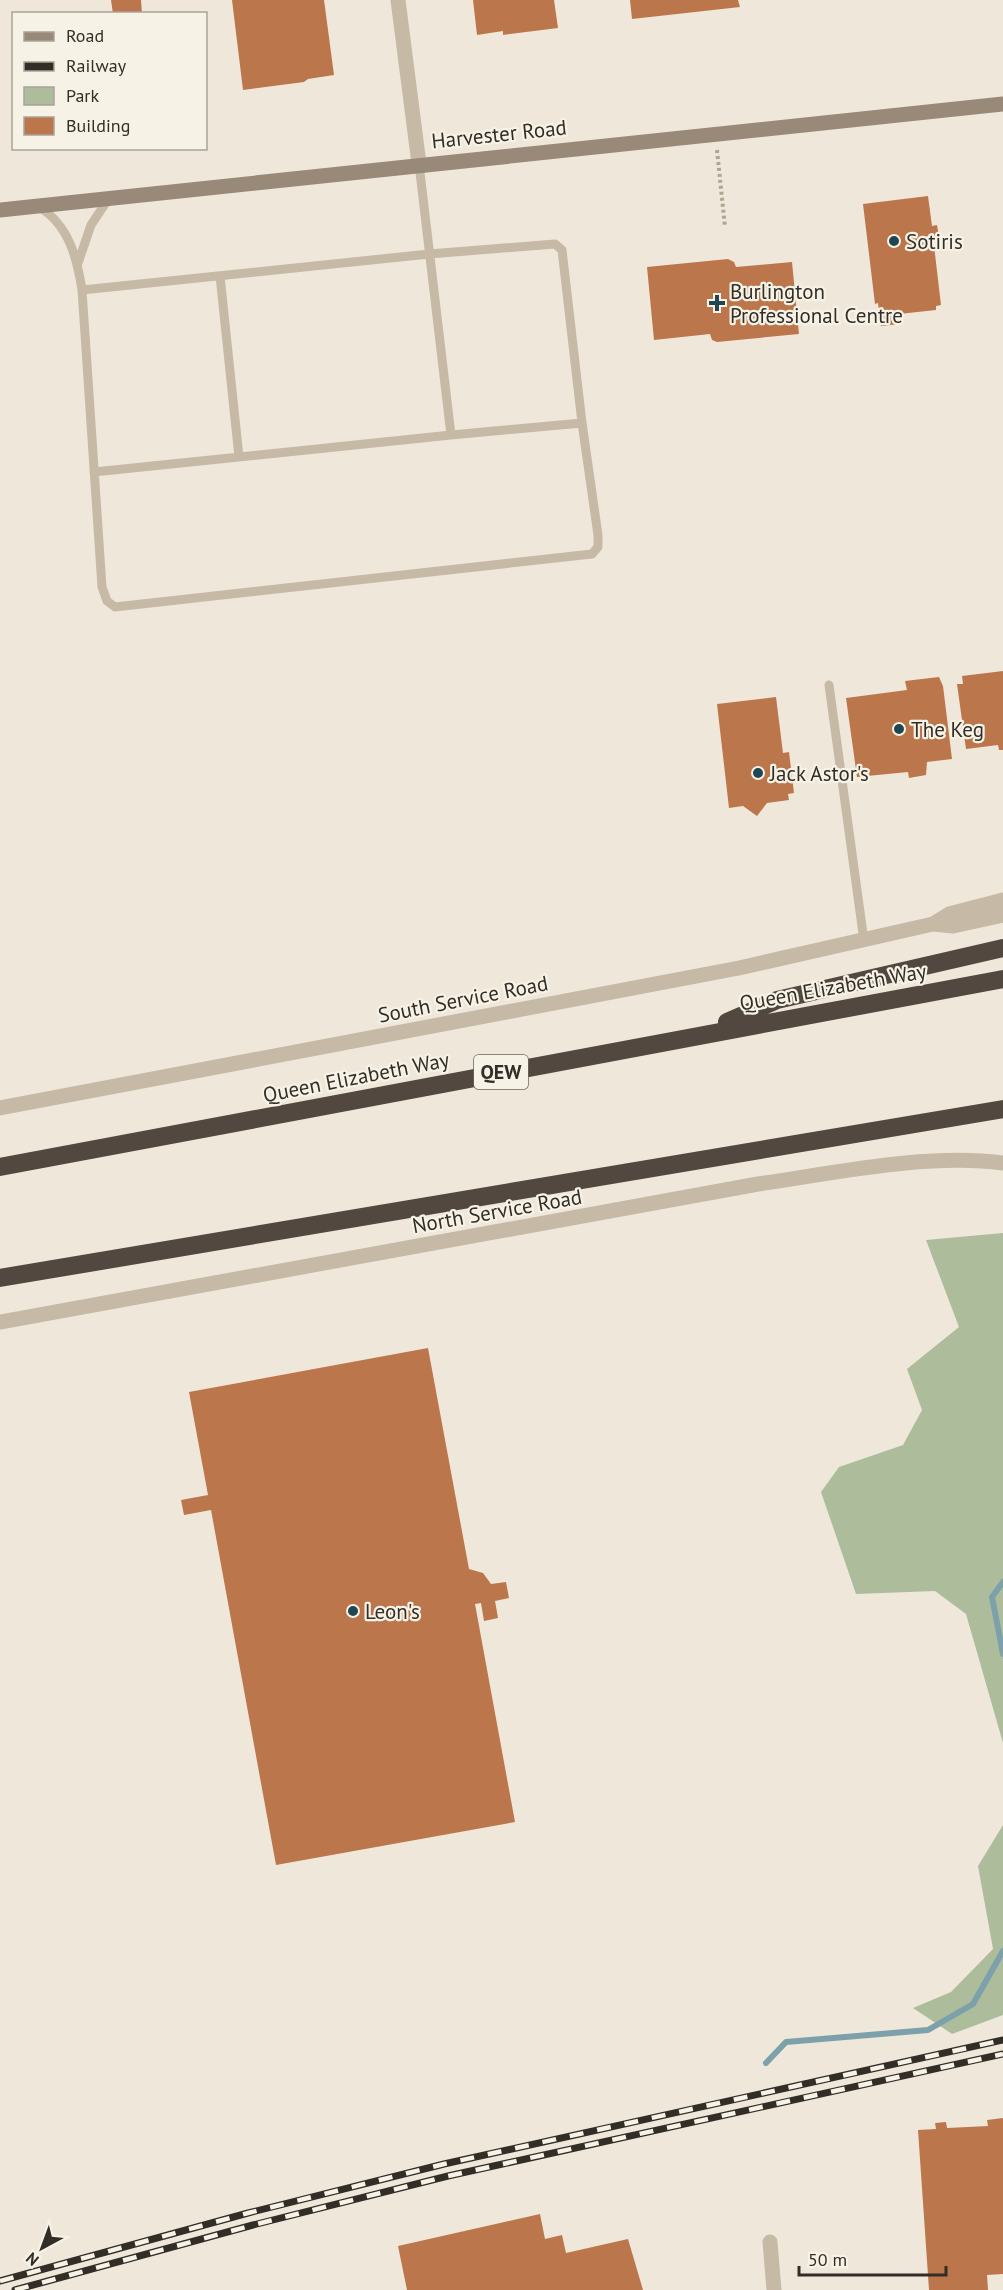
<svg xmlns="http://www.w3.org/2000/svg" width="1003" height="2290" font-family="'PT Sans',sans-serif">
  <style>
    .green { fill: #adbd9c }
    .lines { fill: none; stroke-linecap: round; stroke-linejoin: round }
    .stream { stroke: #7ca1aa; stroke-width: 6 }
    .building { fill: #bc764c }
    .path { stroke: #b2a492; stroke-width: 4; stroke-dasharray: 3 3; stroke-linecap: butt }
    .service { stroke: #c6baa7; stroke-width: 9 }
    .minor { stroke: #c6baa7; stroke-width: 15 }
    .tertiary { stroke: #c6baa7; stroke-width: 15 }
    .secondary { stroke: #998979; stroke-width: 15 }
    .motorway { stroke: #53483f; stroke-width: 18 }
    .rail-casing { stroke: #332d27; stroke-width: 7 }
    .rail { stroke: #f7f2e6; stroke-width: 4.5; stroke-dasharray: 14; stroke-linecap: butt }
    .poi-dot { fill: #204751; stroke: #f7f2e6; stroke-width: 2 }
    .labels { text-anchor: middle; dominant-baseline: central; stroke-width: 4.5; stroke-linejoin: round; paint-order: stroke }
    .shield { fill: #f7f2e6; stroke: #6e6860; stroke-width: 1.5 }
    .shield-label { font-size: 20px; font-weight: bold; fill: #332d27 }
    .street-label { font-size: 21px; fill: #332d27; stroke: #f7f2e6 }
    .poi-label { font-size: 21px; fill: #332d27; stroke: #f7f2e6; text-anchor: start }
  </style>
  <rect width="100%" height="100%" fill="#efe8da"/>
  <path class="green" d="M1003 1233V1743L966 1614 935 1591 856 1594 821 1492 839 1467 903 1445 922 1410 907 1369 959 1327 926 1240Z
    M1003 1825V2015L952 2034 913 2008 951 1992 993 1949 978 1866Z"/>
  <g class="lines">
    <path class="stream" d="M1003 1582 992 1597 1003 1654
      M766 2063 786 2042 928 2030 973 2004 1003 1951"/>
  </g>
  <path class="building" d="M111 0H141L142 14H113Z
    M232 0H324L334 75 308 79 304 82 243 90Z
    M473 0H554L558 28 503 35V31L477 35Z
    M630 0H738L740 7 632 19Z
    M928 196 932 226 937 225 939 236 933 237 941 305 936 306V310L899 314 900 324 881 326 878 303 875 304 863 204Z
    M728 259 734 262 736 267 792 262 799 334 717 342 712 340 710 334 654 340 647 267Z
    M1003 671V750H999L998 745 966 749 957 684H963L962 676Z
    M939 677 943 686 952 759 927 762 926 775 909 778 908 772 857 777 846 698 907 690 905 681Z
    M776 697 783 753 789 752 794 793 788 794 789 800 767 803 757 816 743 806 729 808 717 704Z
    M428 1348 469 1569 483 1573 491 1584 506 1582 509 1598 495 1601 498 1618 484 1621 481 1603 475 1604 515 1822 276 1865 211 1510 184 1515 181 1500 208 1495 189 1392Z
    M1003 2118V2274L987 2275 988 2290H929L918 2130 936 2129 935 2123 946 2122 947 2128 988 2126 987 2120Z
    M540 2214 545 2239 562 2235 566 2253 628 2239 643 2290H407L398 2246Z"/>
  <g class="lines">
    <path class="path" d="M717 150 725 227"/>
    <path class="service" d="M419 164 451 435 582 423 562 250 555 244 429 254 82 290 102 587 107 601 115 607 592 554 598 547V535L582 423
      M39 207C69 225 77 258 82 290
      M78 263 91 225 109 198
      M220 276 239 457
      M94 472 451 435
      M829 685 864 941"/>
    <path class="minor" d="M770 2242 774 2290"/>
    <path class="tertiary" d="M398 0 419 164
      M933 924 949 914 1003 900
      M0 1108 739 968 933 924 953 926 1003 915
      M0 1322 758 1184C835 1173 926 1153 1003 1163"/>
    <path class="secondary" d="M0 210 1003 104"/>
    <path class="motorway" d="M727 1022 777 1000 1003 948
      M0 1167 1003 979
      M0 1278 1003 1109"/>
    <defs>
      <path id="rail" d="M0 2281 248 2213 444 2164 1003 2040
        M15 2290 253 2225 448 2176 1003 2054"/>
    </defs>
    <use href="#rail" class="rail-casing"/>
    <use href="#rail" class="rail"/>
  </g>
  <g class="poi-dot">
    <circle cx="894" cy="241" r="6"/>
    <path d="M714 294h6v6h6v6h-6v6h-6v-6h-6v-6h6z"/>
    <circle cx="899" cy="729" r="6"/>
    <circle cx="758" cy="773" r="6"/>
    <circle cx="353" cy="1611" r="6"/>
  </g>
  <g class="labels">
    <rect class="shield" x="474" y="1055" width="54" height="34" rx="4.5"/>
    <g class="shield-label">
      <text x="501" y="1072">QEW</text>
    </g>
    <g class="street-label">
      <text transform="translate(499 134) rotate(-6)">Harvester Road</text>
      <text transform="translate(833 987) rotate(-10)">Queen Elizabeth Way</text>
      <text transform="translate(463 999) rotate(-11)">South Service Road</text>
      <text transform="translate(356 1077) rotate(-11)">Queen Elizabeth Way</text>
      <text transform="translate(497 1211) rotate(-10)">North Service Road</text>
    </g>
    <g class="poi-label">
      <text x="906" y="241">Sotiris</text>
      <text x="730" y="291">Burlington<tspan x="730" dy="24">Professional Centre</tspan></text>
      <text x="911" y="729">The Keg</text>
      <text x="770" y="773">Jack Astor's</text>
      <text x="365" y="1611">Leon's</text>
    </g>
  </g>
  <rect x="12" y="12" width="195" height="138" fill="#f7f2e6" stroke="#a9a39a" stroke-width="1.5"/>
  <rect x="24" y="32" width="30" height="9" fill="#998979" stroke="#a9a39a" stroke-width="1.5"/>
  <text x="66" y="42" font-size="18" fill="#332d27">Road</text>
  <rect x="24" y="62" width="30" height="9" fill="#332d27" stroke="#a9a39a" stroke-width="1.5"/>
  <text x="66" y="72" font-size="18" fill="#332d27">Railway</text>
  <rect x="24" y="87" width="30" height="18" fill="#adbd9c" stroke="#a9a39a" stroke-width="1.5"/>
  <text x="66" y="102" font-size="18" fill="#332d27">Park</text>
  <rect x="24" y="117" width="30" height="18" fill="#bc764c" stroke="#a9a39a" stroke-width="1.5"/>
  <text x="66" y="132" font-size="18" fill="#332d27">Building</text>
  <g transform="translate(42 2248) rotate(221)" stroke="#f7f2e6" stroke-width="4.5" paint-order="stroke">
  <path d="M0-4.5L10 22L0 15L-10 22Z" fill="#332d27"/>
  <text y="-9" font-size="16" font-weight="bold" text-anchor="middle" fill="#332d27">N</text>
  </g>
  <path d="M799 2266v9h147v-9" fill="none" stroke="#332d27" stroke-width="3"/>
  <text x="808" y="2266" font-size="18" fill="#332d27" stroke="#f7f2e6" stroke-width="4.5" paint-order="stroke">50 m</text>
</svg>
